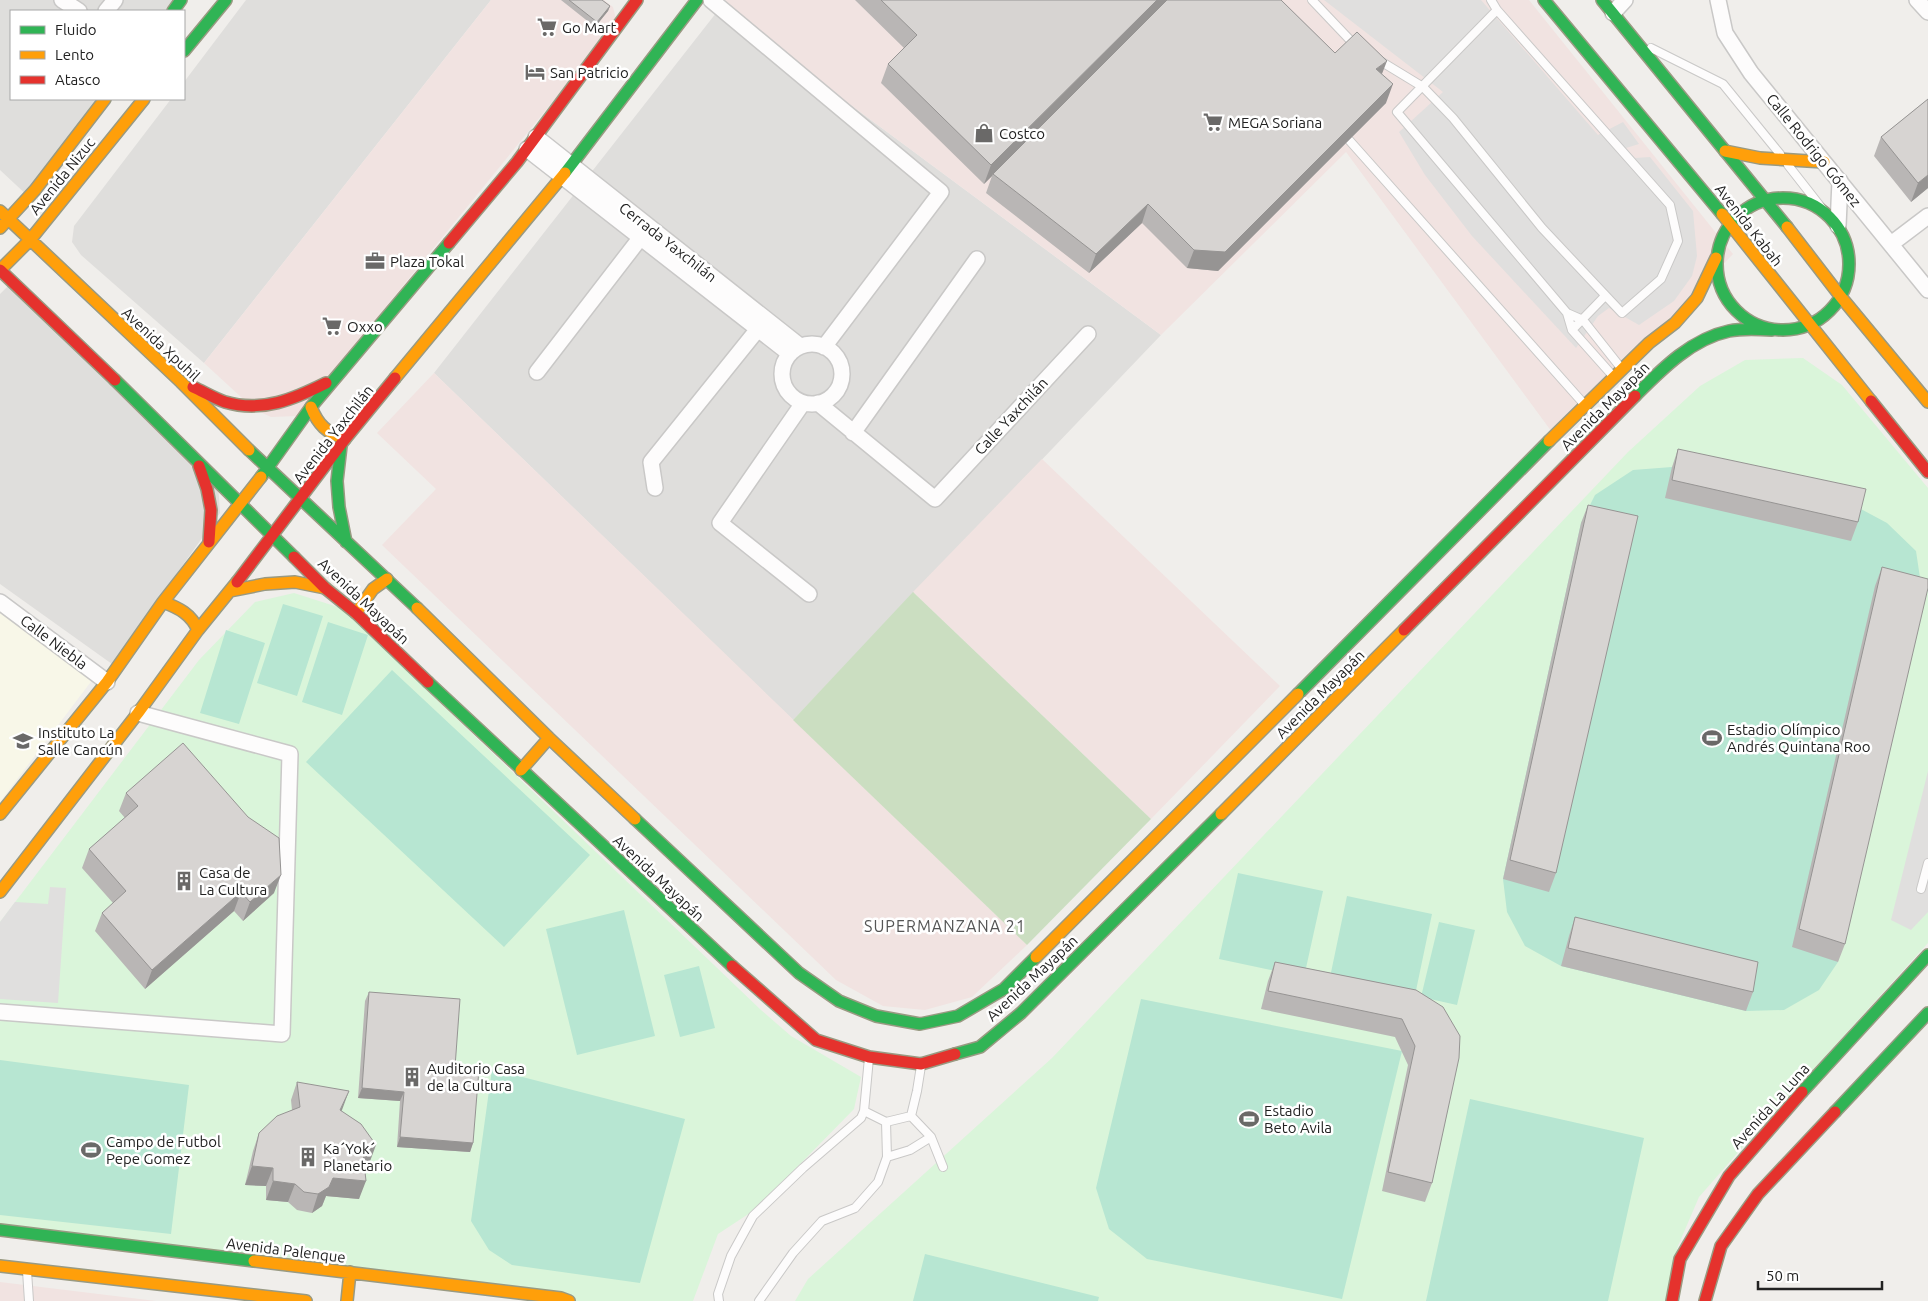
<svg xmlns="http://www.w3.org/2000/svg" width="1928" height="1301" font-family="Ubuntu,sans-serif">
  <style>
    .residential { fill: #dfdedc }
    .commercial { fill: #f1e3e1 }
    .education { fill: #f8f7e8 }
    .forest { fill: #cbdec1 }
    .park { fill: #daf5da }
    .pitch { fill: #b7e6d2 }
    .parking { fill: #e0dfde }
    .lines { fill: none; stroke-linecap: round; stroke-linejoin: round }
    .lane-casing { stroke: #c9c8c7; stroke-width: 10 }
    .street-casing { stroke: #c9c8c7; stroke-width: 18 }
    .fast-casing { stroke: #999a82; stroke-width: 14 }
    .slow-casing { stroke: #999a82; stroke-width: 14 }
    .jam-casing { stroke: #999a82; stroke-width: 14 }
    .lane { stroke: #fdfcfc; stroke-width: 8 }
    .street { stroke: #fdfcfc; stroke-width: 15 }
    .fast { stroke: #30b455; stroke-width: 11 }
    .slow { stroke: #ff9f0a; stroke-width: 11 }
    .jam { stroke: #e5322d; stroke-width: 11 }
    .wall { fill: #b9b6b5 }
    .shaded-wall { fill: #969493 }
    .building { fill: #d7d4d2; stroke: #969493 }
    .labels { text-anchor: middle; dominant-baseline: central; stroke-width: 5; stroke-linejoin: round; paint-order: stroke }
    .poi-label { font-size: 15px; fill: #222; stroke: #fff; text-anchor: start }
    .street-label { font-size: 15px; fill: #222; stroke: #fff }
    .neighbourhood-label { font-size: 16px; letter-spacing: 1px; fill: #555; stroke: #fff }
  </style>
  <rect width="100%" height="100%" fill="#f0eeeb"/>
  <path class="residential" d="M0 0H184L175 11H11V99H107L30 198 0 170Z
    M246 0H491L204 363 81 255 72 242 74 226 171 99H184V82Z
    M720 8 1161 335 793 720 434 373Z
    M14 280 218 483 220 513 112 664 0 584V294Z"/>
  <path class="commercial" d="M491 0H604L613 7 616 19 611 30 297 416 271 417 254 409 204 363Z
    M726 0H1529L1733 254 1557 439 1346 152 1161 335 720 8Z
    M434 373 1027 945 972 997 925 1010 883 1006 836 980 382 545 436 489 377 433Z
    M1042 459 1280 686 1151 819 913 592Z
    M0 1282 156 1301H0Z"/>
  <path class="education" d="M0 612 93 679 0 802Z"/>
  <path class="forest" d="M913 592 1151 819 1027 945 793 720Z"/>
  <path class="park" d="M1803 358 1842 385 1928 488V943L1742 1148 1699 1197 1678 1246 1665 1301H795L808 1279 1052 1058 1628 452 1700 386 1745 360Z
    M294 593 341 608 761 1010 791 1036 861 1077 854 1109 756 1209 718 1234 693 1301H561L0 1230V922L199 660 255 602Z"/>
  <path class="pitch" d="M1672 467 1859 508 1887 523 1916 551 1923 598 1838 962 1819 990 1784 1010 1746 1011 1561 966 1525 946 1507 912 1503 879 1581 523 1595 495 1633 470Z
    M283 604 323 616 297 696 257 683Z
    M328 622 368 635 342 715 302 702Z
    M226 630 265 643 239 724 200 713Z
    M392 670 590 855 504 947 306 762Z
    M1238 873 1323 891 1304 977 1219 959Z
    M1347 896 1432 914 1414 1000 1329 982Z
    M624 910 655 1036 577 1055 546 929Z
    M1439 922 1475 930 1457 1005 1421 997Z
    M699 966 715 1028 680 1037 664 975Z
    M1141 999 1402 1051 1342 1299 1147 1259 1109 1229 1096 1188Z
    M0 1060 189 1085 171 1234 0 1215Z
    M492 1069 685 1119 640 1283 512 1265 489 1250 471 1221Z
    M1470 1099 1644 1138 1608 1301H1426Z
    M925 1254 1099 1297 1098 1301H913Z"/>
  <path class="parking" d="M1324 0H1481L1598 135 1623 122 1639 144 1626 148 1635 158 1650 157 1693 211 1697 256 1692 276 1674 301 1639 325 1609 308 1598 316 1576 348 1472 236 1425 175 1399 132 1443 92Z
    M1928 771V912L1911 930 1891 920Z
    M50 887 66 888 58 1003 0 999V922L15 902 48 904Z"/>
  <g class="lines">
    <defs>
      <path id="lane" d="M1312 0 1350 40 1357 45
        M1497 10 1397 112 1567 313 1583 320 1621 368
        M1651 48 1723 84 1780 154
        M1377 59 1423 87 1453 118 1542 228 1622 313 1661 279 1678 241 1670 205 1497 10 1491 0
        M1349 140 1584 404
        M1788 165 1824 211
        M1567 313 1572 330 1612 375
        M1572 330 1605 296
        M1921 889 1928 863
        M921 1066 917 1091 911 1116 931 1137 943 1167
        M864 1111 886 1122 911 1116
        M886 1122 887 1157 910 1150 931 1137
        M27 1271 29 1301
        M719 1301 718 1294 731 1256 753 1216 803 1168 861 1118 864 1111 869 1058
        M759 1301 793 1253 822 1221 855 1208 878 1182 887 1157"/>
      <path id="street" d="M62 0 79 11
        M711 0 941 192 824 347
        M1718 0 1725 33 1751 73 1928 290
        M1917 0 1928 12
        M106 11 115 0
        M1613 13 1625 0
        M536 137 800 346
        M527 149 790 354
        M1838 226 1840 181
        M1891 244 1928 216
        M782 374a30 30 0 1 1 60 0a30 30 0 1 1-60 0Z
        M537 372 641 237
        M803 403 720 523 809 594
        M818 403 935 499 1088 334
        M853 433 977 259
        M655 488 651 462 758 329
        M0 602 107 682
        M0 1012 282 1034 290 754 138 713"/>
      <path id="fast" d="M1544 0 1722 214
        M1602 0 1787 227
        M173 11 181 0
        M184 51 226 0
        M565 173 697 0
        M1717 264a66 66 0 1 1 132 0a66 66 0 1 1-132 0Z
        M115 380 294 557
        M1635 396C1661 370 1691 339 1729 331 1743 328 1758 329 1772 330
        M341 446 337 481 339 507 346 542
        M249 450 417 608
        M261 477 311 407 449 243
        M428 682 732 966
        M1298 694 1549 441
        M635 819 799 973 839 1001 876 1016 920 1024 958 1016 1004 989 1036 957
        M955 1054 980 1047 1021 1013 1221 814
        M1802 1092 1928 955
        M1835 1112 1928 1013
        M0 1230 254 1261"/>
      <path id="slow" d="M1725 151 1760 158 1824 162
        M0 211 181 382 249 450
        M1722 214 1871 401
        M1787 227 1841 297 1928 402
        M0 228 35 190 105 99
        M0 270 30 240 144 99
        M395 378 565 173
        M311 407C318 425 327 433 345 439
        M1549 441 1649 343 1675 323 1697 298 1716 258
        M230 591 265 584 295 582 325 588
        M163 602C179 608 191 614 198 630
        M417 608 549 738 635 819
        M356 613 373 589 387 579
        M521 770 549 738
        M0 814 107 682 163 602 261 477
        M1221 814 1404 630
        M0 892 138 713 198 630 237 582
        M1036 957 1298 694
        M254 1261 561 1298 569 1301
        M0 1266 306 1301
        M347 1301 350 1272"/>
      <path id="jam" d="M449 243 517 162 637 0
        M0 270 115 380
        M193 387C204 392 214 398 225 402 262 413 294 399 326 383
        M1871 401 1928 472
        M199 466 207 489 211 510 209 542
        M294 557 325 588 356 613 428 682
        M237 582 345 439 395 378
        M1404 630 1635 396
        M732 966 816 1040 869 1057 921 1064 955 1054
        M1672 1301 1680 1259 1729 1176 1802 1092
        M1705 1301 1721 1246 1758 1194 1835 1112"/>
    </defs>
    <use href="#lane" class="lane-casing"/>
    <use href="#street" class="street-casing"/>
    <use href="#fast" class="fast-casing"/>
    <use href="#slow" class="slow-casing"/>
    <use href="#jam" class="jam-casing"/>
    <use href="#lane" class="lane"/>
    <use href="#street" class="street"/>
    <use href="#fast" class="fast"/>
    <use href="#slow" class="slow"/>
    <use href="#jam" class="jam"/>
  </g>
  <path class="wall" d="M561 0H602L610 6 608 11 595 27Z
    M855 0H1281L1335 53 1382 74 1386 103 1218 271 1187 268 1142 223 1089 273 986 193 992 176 984 184 881 83 888 64 904 48Z
    M1928 99V188L1911 202 1874 156 1881 137Z
    M1678 449 1858 522 1851 541 1665 498 1672 467Z
    M1588 505 1556 873 1549 892 1503 879 1581 523Z
    M1882 567 1845 944 1838 962 1792 947 1875 586Z
    M126 793 274 893 243 921 234 911 145 989 95 931 102 913 113 903 82 868 89 849 125 818 119 811Z
    M1575 917 1753 992 1746 1011 1561 966 1569 936Z
    M1275 962 1416 990 1432 1183 1425 1202 1382 1191 1408 1065 1395 1037 1261 1009 1268 981Z
    M369 992 455 1067 473 1143 470 1152 397 1147 400 1101 358 1098 365 1001Z
    M297 1082 341 1111 369 1164 364 1167 359 1199 326 1196 322 1206 312 1213 297 1210 288 1202 266 1200V1186L245 1185 253 1151 259 1133 292 1110 291 1100Z"/>
  <path class="shaded-wall" d="M1157 0H1169L993 174 992 176 984 184 991 165Z
    M610 6 608 11 595 27 597 22Z
    M1387 61 1380 79 1376 69Z
    M1393 84 1386 103 1218 271 1187 268 1194 250Z
    M1928 175V188L1911 202 1918 183Z
    M1148 204 1142 223 1089 273 1096 254Z
    M281 875 274 893 243 921 250 902Z
    M241 892 234 911 145 989 152 970Z
    M362 1088 404 1092 400 1101 358 1098Z
    M349 1091 342 1110 333 1128 340 1110Z
    M400 1137 473 1143 470 1152 397 1147Z
    M376 1145 369 1164 356 1172 363 1153Z
    M252 1166 273 1168 266 1186 245 1185Z
    M333 1178 366 1181 359 1199 326 1196 322 1206 312 1213 318 1194Z
    M273 1181 295 1184 288 1202 266 1200Z"/>
  <path class="building" d="M569 0H602L610 6 597 22Z
    M881 0H1157L991 165 888 64 917 35Z
    M1167 0H1281L1335 53 1357 32 1387 61 1376 69 1393 84 1225 252 1194 250 1148 204 1096 254 993 174Z
    M1928 99V175L1918 183 1881 137Z
    M1678 449 1866 489 1858 522 1672 480Z
    M1588 505 1638 516 1556 873 1510 860Z
    M1882 567 1928 579V588L1845 944 1799 929Z
    M183 743 248 817 279 838 281 875 250 902 241 892 152 970 102 913 126 891 89 849 138 806 126 793Z
    M1575 917 1758 962 1753 992 1568 948Z
    M1275 962 1416 990 1443 1007 1460 1036 1459 1058 1432 1183 1388 1172 1415 1046 1402 1019 1268 991Z
    M369 992 460 999 455 1067 479 1069 473 1143 400 1137 404 1092 362 1088Z
    M297 1082 349 1091 340 1110 361 1124 376 1145 363 1153 366 1181 333 1178 329 1187 318 1194 304 1192 295 1184 273 1181V1168L252 1166 259 1133 277 1116 300 1107Z"/>
  <defs>
    <symbol id="supermarket-bare" viewBox="-9 -9 18 18"><path d="M-6-5.5h2.5l.6 2H6L4.5 2H-2.5L-4.4-4H-6ZM-1.5 3.2a1.3 1.3 0 1 0 .1 0ZM3 3.2a1.3 1.3 0 1 0 .1 0Z" fill="#6a6968" stroke="#fff" stroke-width="2.5" paint-order="stroke"/></symbol>
    <symbol id="hotel-bare" viewBox="-9 -9 18 18"><path d="M-6-4.5h1.5V1H6V5H4.5V3h-9V5H-6ZM-4 0a1.8 1.8 0 1 1 3.6 0ZM.5 0V-2.5h3Q6-2.5 6 0Z" fill="#6a6968" stroke="#fff" stroke-width="2.5" paint-order="stroke"/></symbol>
    <symbol id="shop-bare" viewBox="-9 -9 18 18"><path d="M-5-2.5h2.3a2.7 3.5 0 0 1 5.4 0H5L5.5 6h-11ZM-1.5-2.5h3a1.5 2.3 0 0 0-3 0Z" fill="#6a6968" stroke="#fff" stroke-width="2.5" paint-order="stroke"/></symbol>
    <symbol id="office-bare" viewBox="-9 -9 18 18"><path d="M-6-3h4V-5.5h4V-3h4V5H-6ZM-1-4.5V-3h2v-1.5ZM-6 0V1H6V0Z" fill="#6a6968" stroke="#fff" stroke-width="2.5" paint-order="stroke"/></symbol>
    <symbol id="stadium-bare" viewBox="-9 -9 18 18"><path d="M0-5a6.5 5 0 1 0 0 10a6.5 5 0 1 0 0-10ZM-3.5-1.8h7v3.6h-7Z" fill="#6a6968" stroke="#fff" stroke-width="2.5" paint-order="stroke"/></symbol>
    <symbol id="school-bare" viewBox="-9 -9 18 18"><path d="M0-5L7-2L0 1L-7-2ZM-4 1L0 2.5L4 1V4Q0 6-4 4Z" fill="#6a6968" stroke="#fff" stroke-width="2.5" paint-order="stroke"/></symbol>
    <symbol id="building-bare" viewBox="-9 -9 18 18"><path d="M-4-6H4V6H1V3H-1V6H-4ZM-2.5-4.3h1.7v1.8h-1.7ZM.8-4.3h1.7v1.8H.8ZM-2.5-1h1.7V.8h-1.7ZM.8-1h1.7V.8H.8Z" fill="#6a6968" stroke="#fff" stroke-width="2.5" paint-order="stroke"/></symbol>
  </defs>
  <g fill-rule="evenodd">
    <use href="#supermarket-bare" x="533" y="13" width="28" height="28"/>
    <use href="#hotel-bare" x="521" y="58" width="28" height="28"/>
    <use href="#supermarket-bare" x="1199" y="108" width="28" height="28"/>
    <use href="#shop-bare" x="970" y="119" width="28" height="28"/>
    <use href="#office-bare" x="361" y="247" width="28" height="28"/>
    <use href="#supermarket-bare" x="318" y="312" width="28" height="28"/>
    <use href="#stadium-bare" x="1698" y="724" width="28" height="28"/>
    <use href="#school-bare" x="9" y="727" width="28" height="28"/>
    <use href="#building-bare" x="170" y="867" width="28" height="28"/>
    <use href="#building-bare" x="398" y="1063" width="28" height="28"/>
    <use href="#stadium-bare" x="1235" y="1105" width="28" height="28"/>
    <use href="#stadium-bare" x="77" y="1136" width="28" height="28"/>
    <use href="#building-bare" x="294" y="1143" width="28" height="28"/>
  </g>
  <g class="labels">
    <g class="poi-label">
      <text x="562" y="27">Go Mart</text>
      <text x="550" y="72">San Patricio</text>
      <text x="1228" y="122">MEGA Soriana</text>
      <text x="999" y="133">Costco</text>
      <text x="390" y="261">Plaza Tokal</text>
      <text x="347" y="326">Oxxo</text>
      <text x="1727" y="729">Estadio Olímpico<tspan x="1727" dy="17">Andrés Quintana Roo</tspan></text>
      <text x="38" y="732">Instituto La<tspan x="38" dy="17">Salle Cancún</tspan></text>
      <text x="199" y="872">Casa de<tspan x="199" dy="17">La Cultura</tspan></text>
      <text x="427" y="1068">Auditorio Casa<tspan x="427" dy="17">de la Cultura</tspan></text>
      <text x="1264" y="1110">Estadio<tspan x="1264" dy="17">Beto Avila</tspan></text>
      <text x="106" y="1141">Campo de Futbol<tspan x="106" dy="17">Pepe Gomez</tspan></text>
      <text x="323" y="1148">Ka´Yok´<tspan x="323" dy="17">Planetario</tspan></text>
    </g>
    <g class="street-label">
      <text transform="translate(1814 150) rotate(51)">Calle Rodrigo Gómez</text>
      <text transform="translate(62 176) rotate(-51)">Avenida Nizuc</text>
      <text transform="translate(1749 225) rotate(52)">Avenida Kabah</text>
      <text transform="translate(668 242) rotate(38)">Cerrada Yaxchilán</text>
      <text transform="translate(161 344) rotate(43)">Avenida Xpuhil</text>
      <text transform="translate(1605 406) rotate(-45)">Avenida Mayapán</text>
      <text transform="translate(1011 416) rotate(-47)">Calle Yaxchilán</text>
      <text transform="translate(333 434) rotate(-52)">Avenida Yaxchilán</text>
      <text transform="translate(364 601) rotate(43)">Avenida Mayapán</text>
      <text transform="translate(54 642) rotate(37)">Calle Niebla</text>
      <text transform="translate(1320 694) rotate(-45)">Avenida Mayapán</text>
      <text transform="translate(659 878) rotate(43)">Avenida Mayapán</text>
      <text transform="translate(1032 978) rotate(-43)">Avenida Mayapán</text>
      <text transform="translate(1770 1106) rotate(-48)">Avenida La Luna</text>
      <text transform="translate(286 1250) rotate(7)">Avenida Palenque</text>
    </g>
    <g class="neighbourhood-label">
      <text x="945" y="926">SUPERMANZANA 21</text>
    </g>
  </g>
  <rect x="10" y="10" width="175" height="90" fill="#ffffff" stroke="#a7a7a7"/>
  <rect x="20" y="26" width="25" height="8" fill="#30b455" stroke="#a7a7a7"/>
  <text x="55" y="35" font-size="15" fill="#222222">Fluido</text>
  <rect x="20" y="51" width="25" height="8" fill="#ff9f0a" stroke="#a7a7a7"/>
  <text x="55" y="60" font-size="15" fill="#222222">Lento</text>
  <rect x="20" y="76" width="25" height="8" fill="#e5322d" stroke="#a7a7a7"/>
  <text x="55" y="85" font-size="15" fill="#222222">Atasco</text>
  <path d="M1758 1281v8h124v-8" fill="none" stroke="#222222" stroke-width="2.5"/>
  <text x="1766" y="1281" font-size="15" fill="#222222" stroke="#ffffff" stroke-width="4" paint-order="stroke">50 m</text>
</svg>
